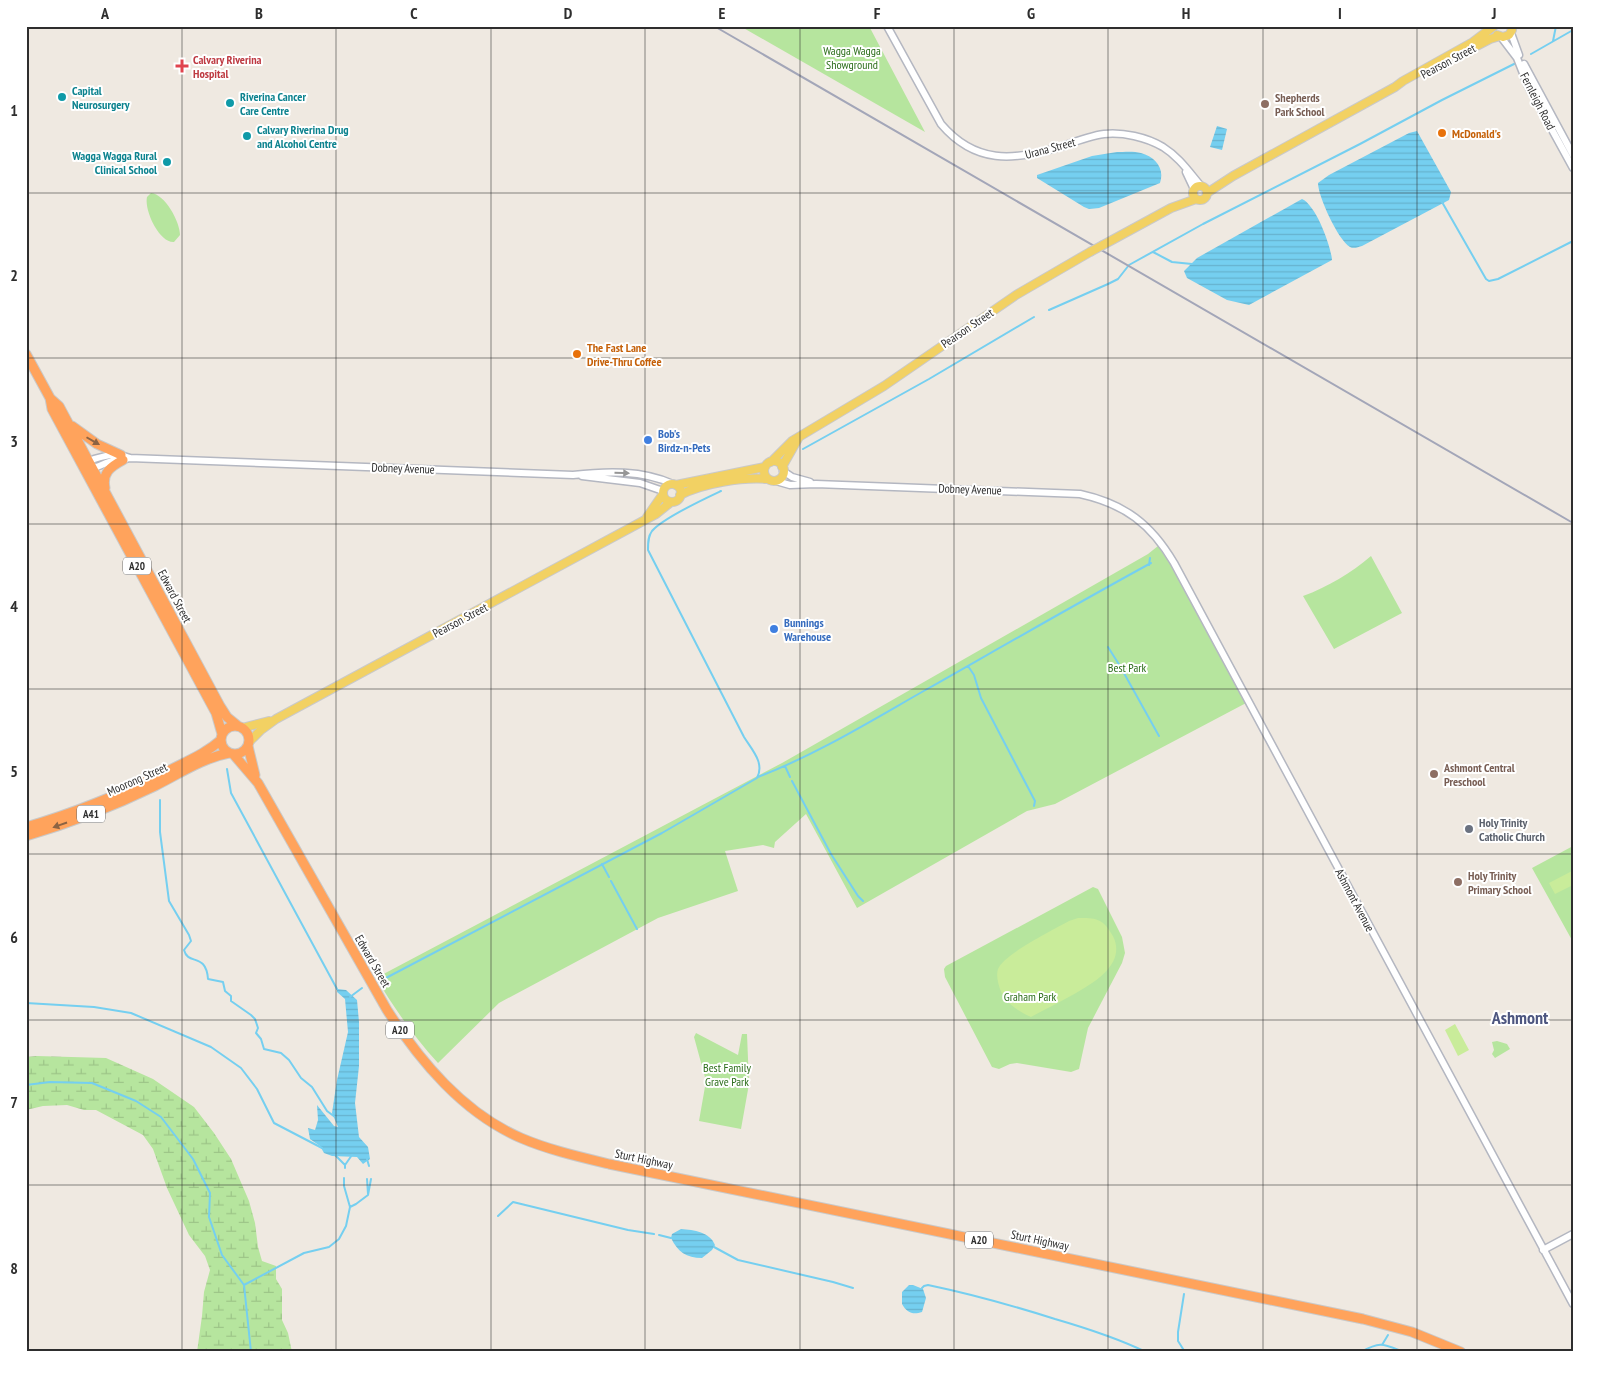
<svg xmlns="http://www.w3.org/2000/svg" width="1599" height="1378" font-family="'PT Sans Narrow',sans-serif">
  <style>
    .wetland { fill: url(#wetland-marsh) }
    .park { fill: #b6e59e }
    .pitch { fill: #c9ec9a }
    .water { fill: url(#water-rules) }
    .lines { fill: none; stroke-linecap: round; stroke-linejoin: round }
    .stream { stroke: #75cff0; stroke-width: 2 }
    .minor-casing { stroke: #b4b7c1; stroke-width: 9 }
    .major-casing { stroke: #c9c9c9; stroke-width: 10 }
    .highway-casing { stroke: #c9c9c9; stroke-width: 11 }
    .minor { stroke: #fff; stroke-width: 6 }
    .major { stroke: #f2d163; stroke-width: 8 }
    .highway { stroke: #ffa35c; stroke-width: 9 }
    .rail { stroke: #a3a6b8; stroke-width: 2 }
    .major-bridge-casing { stroke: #c9c9c9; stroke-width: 10; stroke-linecap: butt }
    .major-bridge { stroke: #f2d163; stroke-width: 8 }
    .oneway { fill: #8c6343 }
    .oneway2 { fill: #969696 }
    .grid { fill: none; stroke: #2e2e2e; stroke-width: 1; stroke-opacity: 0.55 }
    .health-dot { fill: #e0444e; stroke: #fff; stroke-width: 2 }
    .culture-dot { fill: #0f9aa8; stroke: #fff; stroke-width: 2 }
    .education-dot { fill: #8d6e63; stroke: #fff; stroke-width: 2 }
    .food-dot { fill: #e8710a; stroke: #fff; stroke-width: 2 }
    .shop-dot { fill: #3f7fe0; stroke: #fff; stroke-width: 2 }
    .worship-dot { fill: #6b7280; stroke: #fff; stroke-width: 2 }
    .labels { text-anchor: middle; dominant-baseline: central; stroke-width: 4; stroke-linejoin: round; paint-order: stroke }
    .shield { fill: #fff; stroke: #6d6d6d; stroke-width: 1 }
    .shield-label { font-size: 11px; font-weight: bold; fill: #2e2e2e }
    .park-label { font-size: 12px; fill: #2c6e1b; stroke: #fff }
    .health-label { font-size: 12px; font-weight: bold; fill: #be3a42; stroke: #fff; text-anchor: start }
    .street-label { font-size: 12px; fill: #2e2e2e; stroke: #fff }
    .culture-label { font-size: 12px; font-weight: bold; fill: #0d838f; stroke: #fff; text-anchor: start }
    .education-label { font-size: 12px; font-weight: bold; fill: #785e54; stroke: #fff; text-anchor: start }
    .food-label { font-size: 12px; font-weight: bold; fill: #c56008; stroke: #fff; text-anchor: start }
    .shop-label { font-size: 12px; font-weight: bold; fill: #366cbe; stroke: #fff; text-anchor: start }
    .worship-label { font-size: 12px; font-weight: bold; fill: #5b616d; stroke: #fff; text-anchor: start }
    .district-label { font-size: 18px; font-weight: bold; fill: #4d5680; stroke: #fff }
    .neatline { fill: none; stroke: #2e2e2e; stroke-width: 2 }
    .grid-label { font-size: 16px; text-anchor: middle; font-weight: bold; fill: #2e2e2e }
  </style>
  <defs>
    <pattern id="wetland-marsh" width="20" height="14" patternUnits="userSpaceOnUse" patternTransform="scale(1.25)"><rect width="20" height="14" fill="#b6e59e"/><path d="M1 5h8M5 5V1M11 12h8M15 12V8" fill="none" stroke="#9dc588"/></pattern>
    <pattern id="water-rules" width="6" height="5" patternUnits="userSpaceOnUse" patternTransform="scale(1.25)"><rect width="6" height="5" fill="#75cff0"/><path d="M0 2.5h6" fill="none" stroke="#66b2ce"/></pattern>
  </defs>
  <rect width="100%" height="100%" fill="#efe9e1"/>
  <path class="wetland" d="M37 1056 106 1058 153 1079 194 1107 214 1133 231 1159 249 1201 255 1223 258 1247 262 1261 276 1266V1279L282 1289V1320L288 1333 292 1352H197L202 1316 204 1292 210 1270 205 1256 189 1235 167 1188 153 1149 143 1135 96 1110H84L67 1105 43 1106 26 1110V1057Z"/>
  <path class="park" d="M740 26H869L925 132Z
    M151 193C165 194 180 222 180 235L174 242C159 243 144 210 147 197Z
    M1158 546 1171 565 1248 702 1055 804 1027 811 857 908 806 814 775 842 774 848 763 845 725 851 738 891 658 918 499 1003 438 1063C414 1037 395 1009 376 978L782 763 1148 554Z
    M1371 556 1402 613 1334 649 1303 596C1328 587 1351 573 1371 556Z
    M1573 846V942L1532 868Z
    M1093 887 1098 889 1122 937 1125 953 1122 963 1088 1028 1079 1069 1071 1072 1017 1063 1010 1064 999 1069 992 1067 945 977 944 969 946 966Z
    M696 1033 738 1055 742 1034H747L749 1084 741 1129 699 1121 706 1081 694 1037Z
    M1497 1041 1507 1044 1510 1049 1495 1058 1492 1054 1494 1050 1492 1042Z"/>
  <path class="pitch" d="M1572 871 1573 885 1555 894 1549 883Z
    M1078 918C1095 918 1102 918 1111 933 1118 943 1118 955 1111 965 1099 985 1052 1005 1031 1017 1018 1011 1005 1003 1000 989 998 983 996 975 998 969 1004 954 1053 930 1069 921Z
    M1455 1024 1469 1050 1458 1056 1445 1030Z"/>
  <path class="water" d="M1217 126 1227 129 1222 150 1210 147Z
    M1417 131 1451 192 1449 200 1362 246C1358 247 1354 249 1350 247 1338 240 1318 196 1318 183L1329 175 1409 133Z
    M1117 152C1124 152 1134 151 1141 153 1155 157 1165 168 1160 183L1099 208 1089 209 1084 207 1037 178V175L1092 156Z
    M1302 199C1316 205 1331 246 1332 260L1249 305 1227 300 1187 278 1184 271 1197 258Z
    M337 989 346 990 357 1000 359 1022V1066L355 1103 359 1137 368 1147 370 1159 363 1164 357 1157 332 1156 324 1153 320 1146 310 1139 308 1128 315 1130 318 1120 317 1105 334 1126 338 1127 332 1113 337 1080 348 1032 345 999 337 992Z
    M681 1229C694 1230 710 1232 715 1245L712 1250 702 1258C686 1258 678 1252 671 1238L672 1234Z
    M909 1285H913L923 1289 926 1298 922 1312C913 1315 907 1313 902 1304V1292Z"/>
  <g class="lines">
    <path class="stream" d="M1553 41 1556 26
      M1531 54 1573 30
      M1442 202 1486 279 1489 281 1498 279 1573 241
      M1153 252 1172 262 1192 264
      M1049 310 1108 284 1118 279 1129 265 1203 224 1360 144 1442 100 1516 63
      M803 449 929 379 1034 317
      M1149 565 1150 558
      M1108 647 1120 666 1159 736
      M968 666 974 675 981 698 1035 801 1034 806
      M785 766 790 777
      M227 769 231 793 337 989
      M758 777C818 754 874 719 929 688 1003 646 1076 604 1151 563
      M792 781 831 854 858 896 863 901
      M160 800V832L169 901 189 935 191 941 184 950C188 966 206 952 208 979L223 982 225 991 231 996V1001L251 1015 255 1019 258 1028 256 1033 261 1039 264 1049 281 1053 289 1060 301 1078 312 1087 327 1111 335 1117
      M602 864 609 877
      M611 881 637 929
      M384 979 662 833 757 778C765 763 752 750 744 737L648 550C648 543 648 536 652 531 663 518 704 499 721 491
      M350 997 362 988
      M26 1003 94 1007 131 1013 211 1047 241 1068 257 1089 274 1123 322 1148
      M26 1085 50 1082 92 1083 136 1101 161 1117 193 1159 210 1193 209 1217 222 1255 244 1285 251 1352
      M335 1155 345 1165V1168
      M367 1159 369 1166
      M345 1165 352 1155
      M367 1179 368 1194
      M350 1207 356 1204 368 1195 371 1179
      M498 1216 513 1202 628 1230 654 1234
      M659 1235 671 1238
      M714 1247 738 1260 833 1282 853 1288
      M244 1285 304 1253 329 1247 339 1239 346 1226 350 1207 344 1186V1178
      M922 1288 924 1286 928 1285C971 1294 1014 1306 1055 1319 1086 1328 1117 1338 1146 1352
      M1184 1294 1178 1332V1341L1185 1352
      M1382 1345 1388 1335
      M1361 1352C1381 1341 1383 1344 1404 1352"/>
    <defs>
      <path id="minor" d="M887 26 941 124C975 164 1013 161 1060 147 1074 142 1089 136 1104 134 1123 132 1146 137 1163 147 1179 157 1189 172 1201 186
        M1511 33 1519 55
        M1501 37 1517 58 1528 86 1573 168
        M1524 64 1573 155
        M1186 172 1194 189
        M87 463 88 461C103 456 115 452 130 458L573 475C607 471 642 470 673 484
        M89 468C97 469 105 462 113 461 119 460 124 460 130 458
        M783 471 792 477 810 482
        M582 476 640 483 663 491
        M776 481 790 485 816 484 1080 494C1125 504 1151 524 1174 563L1573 1304
        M1543 1250 1573 1234"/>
      <path id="major" d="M1497 35 1503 37 1509 35 1512 30 1511 26
        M1465 52 1490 39 1500 36
        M1193 193a7 7 0 1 1 14 0a7 7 0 1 1-14 0Z
        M1207 193 1233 176 1395 87 1403 81 1473 42 1494 26
        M1103 245 1171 208 1196 199
        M764 471a10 10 0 1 1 20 0a10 10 0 1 1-20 0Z
        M771 462 792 441 884 386 1016 295 1090 252
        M782 467 799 437
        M663 493a9 9 0 1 1 18 0a9 9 0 1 1-18 0Z
        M676 485 765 467
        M680 495C703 483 742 477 768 479
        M647 517 663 494
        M242 728 269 721
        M249 742 261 730 276 719 656 514 671 502"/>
      <path id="highway" d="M26 354 50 398 59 406 220 706 227 717 238 726
        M50 398 52 409 216 713 222 734
        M72 426 97 444 121 455
        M105 488C102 473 110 467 123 460
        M221 740a14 14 0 1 1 28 0a14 14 0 1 1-28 0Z
        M248 746 255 775
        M234 755 258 783 387 1010C420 1061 463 1113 521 1138 549 1150 580 1157 609 1164L1363 1319 1412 1332 1461 1352
        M26 827C75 813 123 793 168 771 187 761 205 754 221 740
        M26 836C70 823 114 806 155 786 179 774 203 758 229 753"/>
    </defs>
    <use href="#minor" class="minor-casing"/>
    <use href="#major" class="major-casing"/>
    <use href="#highway" class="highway-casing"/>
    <use href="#minor" class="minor"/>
    <use href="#major" class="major"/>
    <use href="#highway" class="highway"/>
    <path class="rail" d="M714 26 1573 523"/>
    <defs>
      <path id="major-bridge" d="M1090 252 1103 245"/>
    </defs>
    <use href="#major-bridge" class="major-bridge-casing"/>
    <use href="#major-bridge" class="major-bridge"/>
  </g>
  <defs><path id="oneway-solid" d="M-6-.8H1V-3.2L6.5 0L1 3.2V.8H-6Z" transform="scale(1.25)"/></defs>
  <g class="oneway">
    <use href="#oneway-solid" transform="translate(93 441) rotate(30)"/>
    <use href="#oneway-solid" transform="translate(60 825) rotate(161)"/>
  </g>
  <use class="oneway2" href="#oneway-solid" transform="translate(622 473) rotate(2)"/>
  <path class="grid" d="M182 26V1352M336 26V1352M491 26V1352M645 26V1352M800 26V1352M954 26V1352M1108 26V1352M1263 26V1352M1417 26V1352M26 193H1573M26 358H1573M26 524H1573M26 689H1573M26 854H1573M26 1020H1573M26 1185H1573"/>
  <path class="health-dot" d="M179.5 58.5h5v5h5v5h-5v5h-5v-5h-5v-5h5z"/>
  <g class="culture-dot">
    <circle cx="62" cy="97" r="5"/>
    <circle cx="230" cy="103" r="5"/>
    <circle cx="247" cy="136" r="5"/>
    <circle cx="167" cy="162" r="5"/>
  </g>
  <g class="education-dot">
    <circle cx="1265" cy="104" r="5"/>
    <circle cx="1434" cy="774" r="5"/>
    <circle cx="1458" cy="882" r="5"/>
  </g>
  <g class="food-dot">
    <circle cx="1442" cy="133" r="5"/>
    <circle cx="577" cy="354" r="5"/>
  </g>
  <g class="shop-dot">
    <circle cx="648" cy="440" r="5"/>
    <circle cx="774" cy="629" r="5"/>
  </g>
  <circle class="worship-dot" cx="1469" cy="829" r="5"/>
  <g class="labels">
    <g class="shield">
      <rect x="123" y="557.5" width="28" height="17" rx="4"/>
      <rect x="77" y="805.5" width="28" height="17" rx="4"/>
      <rect x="386" y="1021.5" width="28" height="17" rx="4"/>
      <rect x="965" y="1231.5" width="28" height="17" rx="4"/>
    </g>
    <g class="shield-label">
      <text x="137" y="566">A20</text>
      <text x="91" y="814">A41</text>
      <text x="400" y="1030">A20</text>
      <text x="979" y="1240">A20</text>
    </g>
    <g class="park-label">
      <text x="852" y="50">Wagga Wagga<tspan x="852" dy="14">Showground</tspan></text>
      <text x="1127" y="667">Best Park</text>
      <text x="1030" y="996">Graham Park</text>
      <text x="727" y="1067">Best Family<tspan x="727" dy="14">Grave Park</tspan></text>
    </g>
    <g class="health-label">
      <text x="193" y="59">Calvary Riverina<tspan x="193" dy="14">Hospital</tspan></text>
    </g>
    <g class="street-label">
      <text transform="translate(1448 61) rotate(-28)">Pearson Street</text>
      <text transform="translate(1538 101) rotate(63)">Fernleigh Road</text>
      <text transform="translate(1050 148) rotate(-15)">Urana Street</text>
      <text transform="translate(967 328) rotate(-34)">Pearson Street</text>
      <text transform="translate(403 468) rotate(2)">Dobney Avenue</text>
      <text transform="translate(970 489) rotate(2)">Dobney Avenue</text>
      <text transform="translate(175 596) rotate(62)">Edward Street</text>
      <text transform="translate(460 620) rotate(-28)">Pearson Street</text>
      <text transform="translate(137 779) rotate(-24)">Moorong Street</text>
      <text transform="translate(1355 900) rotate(62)">Ashmont Avenue</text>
      <text transform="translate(373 961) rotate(60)">Edward Street</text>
      <text transform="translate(644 1159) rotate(12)">Sturt Highway</text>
      <text transform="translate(1040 1240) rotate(12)">Sturt Highway</text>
    </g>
    <g class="culture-label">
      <text x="72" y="90">Capital<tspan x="72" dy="14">Neurosurgery</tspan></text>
      <text x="240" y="96">Riverina Cancer<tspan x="240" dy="14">Care Centre</tspan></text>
      <text x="257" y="129">Calvary Riverina Drug<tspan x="257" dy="14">and Alcohol Centre</tspan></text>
      <text x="157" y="155" text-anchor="end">Wagga Wagga Rural<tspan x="157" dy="14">Clinical School</tspan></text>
    </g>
    <g class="education-label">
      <text x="1275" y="97">Shepherds<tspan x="1275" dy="14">Park School</tspan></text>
      <text x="1444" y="767">Ashmont Central<tspan x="1444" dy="14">Preschool</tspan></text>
      <text x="1468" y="875">Holy Trinity<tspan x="1468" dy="14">Primary School</tspan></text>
    </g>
    <g class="food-label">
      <text x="1452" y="133">McDonald's</text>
      <text x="587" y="347">The Fast Lane<tspan x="587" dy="14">Drive-Thru Coffee</tspan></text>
    </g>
    <g class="shop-label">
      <text x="658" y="433">Bob's<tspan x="658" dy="14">Birdz-n-Pets</tspan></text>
      <text x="784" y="622">Bunnings<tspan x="784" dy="14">Warehouse</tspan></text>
    </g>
    <g class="worship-label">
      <text x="1479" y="822">Holy Trinity<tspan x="1479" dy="14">Catholic Church</tspan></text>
    </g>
    <g class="district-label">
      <text x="1520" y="1017">Ashmont</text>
    </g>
  </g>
  <rect width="1599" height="1378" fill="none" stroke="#ffffff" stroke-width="55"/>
  <rect x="28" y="28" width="1544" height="1322" class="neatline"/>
  <g class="grid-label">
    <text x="105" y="19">A</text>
    <text x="259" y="19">B</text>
    <text x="414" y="19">C</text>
    <text x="568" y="19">D</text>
    <text x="722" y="19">E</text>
    <text x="877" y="19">F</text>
    <text x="1031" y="19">G</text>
    <text x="1186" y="19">H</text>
    <text x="1340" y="19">I</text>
    <text x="1494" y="19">J</text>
    <text x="14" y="116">1</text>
    <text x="14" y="281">2</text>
    <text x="14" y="447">3</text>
    <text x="14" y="612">4</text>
    <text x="14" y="777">5</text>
    <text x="14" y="943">6</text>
    <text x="14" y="1108">7</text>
    <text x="14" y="1274">8</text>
  </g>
</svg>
